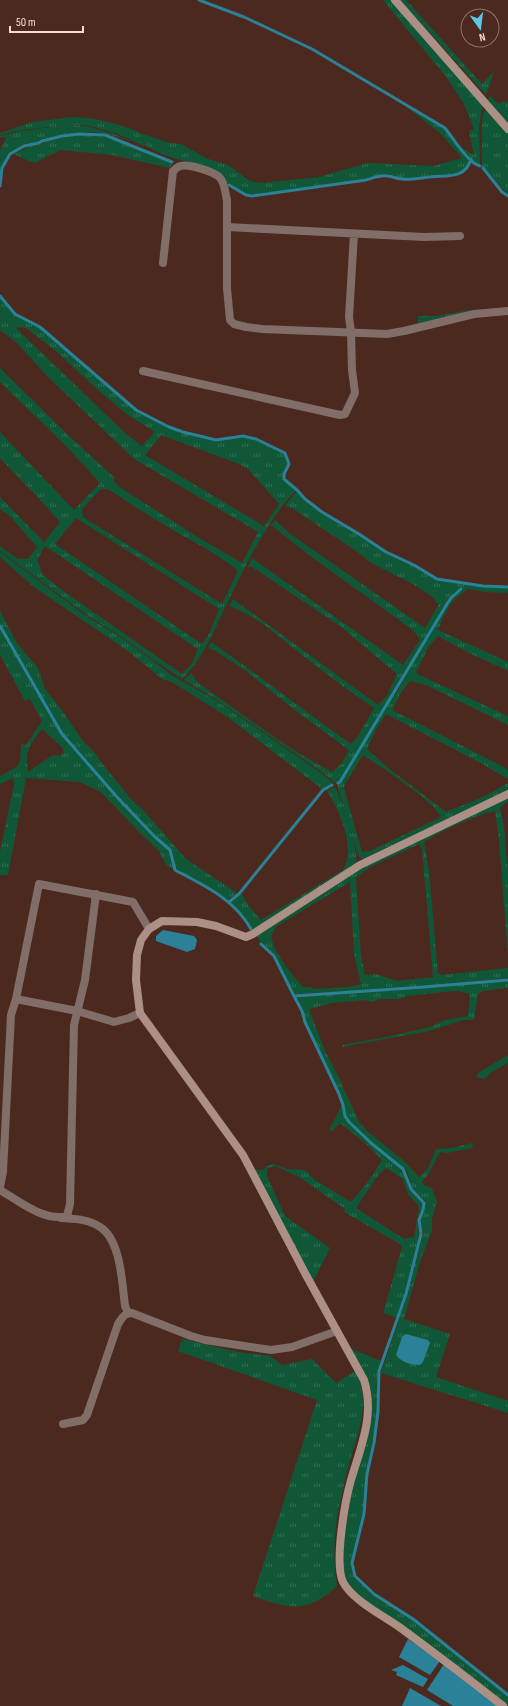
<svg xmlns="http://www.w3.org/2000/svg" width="508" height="1706" font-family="'Sofia Sans Condensed',sans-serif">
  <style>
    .grass { fill: url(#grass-tufts); fill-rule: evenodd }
    .water { fill: #2a8198 }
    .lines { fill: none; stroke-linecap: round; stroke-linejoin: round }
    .stream { stroke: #2a8198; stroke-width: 3 }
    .street { stroke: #816e68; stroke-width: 8 }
    .secondary { stroke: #ac8f85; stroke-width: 8 }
  </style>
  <defs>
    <pattern id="grass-tufts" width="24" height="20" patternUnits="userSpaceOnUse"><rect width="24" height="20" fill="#0f5737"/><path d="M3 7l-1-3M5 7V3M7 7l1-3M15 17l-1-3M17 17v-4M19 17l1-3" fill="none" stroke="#326f53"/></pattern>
  </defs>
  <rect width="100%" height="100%" fill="#4c291e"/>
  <path class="grass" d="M383 0H391L483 105 479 126 480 164 475 163 460 147 474 155 469 131 474 129 464 104 447 78Z
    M400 0H406L482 84 494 71 486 95Z
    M490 95 498 104 503 101 508 102V124L488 100Z
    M403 104 445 128 459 148 469 159 468 166 459 173 448 177H429L410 180 386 175 365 179 252 196C245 195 235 190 230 185 224 180 221 174 214 171 193 161 170 160 150 148 145 146 142 138 140 133L170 143 181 144 208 159 228 165 250 181 261 183 319 177 368 163 434 166 462 158 440 133Z
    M486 108 508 133V195L482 166V125L483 114Z
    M72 117C94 117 118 124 139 132L146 147 118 134 86 125H67L21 130 0 135V133L33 122Z
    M67 125 86 126 117 135 173 161C152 152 130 139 107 134 84 129 60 136 38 143 35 144 32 143 29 143 22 145 15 149 10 154 2 161 1 172 0 182V150L6 139 5 137 0 138V136L21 131Z
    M92 134 114 139 172 163 170 168 112 155 61 150 34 163 13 154 31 146 40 145 45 142 62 137Z
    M0 297 15 314 39 327 136 410 169 428 199 437 216 440 243 436 256 440 284 453 289 463 284 474V480L296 490C263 526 244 569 223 612 212 635 201 661 182 679L152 659 125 639 87 615 0 551V546L18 559H28L37 547 9 515 0 509V497L44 542 60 522 44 504 0 458V432L74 510 100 483 67 447 0 382V368L70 437 114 477V482L124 490 196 536 242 563 258 532 134 459 47 376 17 343 0 330ZM15 327 26 328 57 352 98 390 128 415 155 432 142 446 126 434ZM161 435 239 464 248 469 279 504 264 526 145 455ZM101 489H108C128 502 147 515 168 527 191 541 217 553 238 571L222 604 83 517 82 509ZM76 518 219 609 208 636 202 644 55 544ZM45 546 198 649 192 663 182 674 59 588 43 575 37 560Z
    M469 310 470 313 418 324V316H437Z
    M297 491 304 500 321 512 359 534 386 552 414 566 437 579 483 587H508V592L506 593 486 592 467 589C464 593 459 595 455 599 447 606 442 621 438 630L508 662V671L469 653 438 636 429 646 416 672 419 675 508 716V725L426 685 410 681 400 694 392 710 504 767 508 770V779L477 761 386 714 376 729 367 749 387 767 446 812 483 797 508 783V791L366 859H361L358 855 337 785 341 783 383 710 398 690 426 639 434 628 452 598 461 589 450 597 339 782 335 783 322 772 217 700 184 680 191 673 197 682C241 713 284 747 332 772L342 763 349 750 296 711 246 671 214 650 208 648 211 642C259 675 304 711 351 744L358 736 374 708C354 694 334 680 315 665 289 646 259 616 229 606L233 599 378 705 387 696 397 674 340 626 252 567H248L252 558 403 665 420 640 414 631 309 555 271 525 275 520 289 533 425 628 439 604 431 596 413 584 371 563 359 553 292 508 285 506ZM363 755C382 768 432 799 441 817L370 851 362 852 344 788 345 784Z
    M0 552 86 616 125 640 173 676 217 701 321 773 333 783 322 789 229 718 172 682 162 679 128 651 34 587 0 557Z
    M0 611 17 643 38 668 45 689 61 709 83 741 95 753 101 762 130 798 144 811 186 859 237 893 228 900 215 891 176 869 170 850 154 835 118 796 63 734 0 625Z
    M0 628 62 735 117 797 153 836 169 851 175 870 166 865 159 851 140 833 101 792 80 782 26 778 8 875H0V852L14 784 13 778 0 784V776C22 764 20 768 21 743L26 745 42 721 30 699 25 701 0 655ZM42 729 62 747 64 753 59 756 53 755 28 772C24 751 30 744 42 729Z
    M335 787C342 800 359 850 356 863L253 932 250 926 231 903 242 894 248 905 261 920 343 870C356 846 340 812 327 791Z
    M508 796V801L500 808 504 825 508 876V955L499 841 495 811C473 816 443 830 424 842L429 871 438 973 441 975 508 968V978L420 987 295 994 275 956 261 943 257 936 362 866ZM419 844 422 848 433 977 397 981 375 974 365 975 361 956 356 878 370 867ZM350 882 354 954 361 984 347 987 314 989 311 987H303C294 977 274 953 272 940 271 934 274 930 277 926Z
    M508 981V988L483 991 478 994 474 1020H464L429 1031 342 1047 343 1045 348 1044 396 1035 433 1026 445 1020 468 1016 470 994 458 991 444 992 408 996 399 999H379L373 1002 365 1000 332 1003 309 1009 325 1051 338 1076 359 1122 367 1131 404 1161 419 1177 428 1169 436 1149 452 1148 472 1143 473 1148 447 1153 440 1152 429 1173 422 1182 424 1185 432 1188 437 1201 432 1219V1230L420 1262 404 1319 450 1334 436 1377 508 1401V1413L381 1373 406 1299 423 1234 419 1223 425 1208V1201L412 1188 408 1174 405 1169 373 1144 346 1117 340 1093 310 1030 296 997Z
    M508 1055V1063L490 1073 485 1079 476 1077 478 1073Z
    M342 1105 344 1116 349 1123 370 1144 402 1170 410 1190 423 1203C422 1210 418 1215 418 1221 417 1230 420 1233 418 1244L398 1318 383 1313 402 1247 400 1244 344 1212 345 1209 299 1177 275 1166 267 1169V1176L285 1216 330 1248 313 1282 254 1170H263L267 1166 274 1164 287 1169 305 1170 315 1180 351 1202 367 1183 382 1160 364 1142 340 1123 332 1131 329 1130ZM386 1168 401 1177 409 1195 418 1205 419 1209 414 1237 404 1239 356 1208 379 1174Z
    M182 1339 238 1352 270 1356 282 1365 312 1359 336 1383 355 1371C373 1403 356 1438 347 1471 344 1483 342 1495 339 1507 334 1532 333 1560 337 1586 307 1614 288 1609 253 1596L317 1400 178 1351Z
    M347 1347 381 1361 377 1389V1411L373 1443 366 1474 363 1514 351 1563 352 1571 354 1577 373 1595 413 1619 508 1696V1706L349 1588 342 1574 344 1539 352 1488 371 1407Z"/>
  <path class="water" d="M163 930 194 936 197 940 195 949 187 952 156 941V936Z
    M406 1334 428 1340 430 1343 423 1362 420 1365C411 1365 401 1362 396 1355L402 1337Z
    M408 1639 440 1661 430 1675 399 1657Z
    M444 1664 498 1706H453L427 1690Z
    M403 1665 428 1679 423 1687 396 1675 397 1672 391 1670Z
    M410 1688 441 1706H402Z"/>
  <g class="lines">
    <path class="stream" d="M199 0 244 17 312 49 445 128C453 138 468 163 480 166
      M483 168 502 192 508 196
      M229 185 246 195 252 196 366 180C373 178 379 175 387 176 392 176 397 179 402 179 411 180 420 178 430 177 446 175 465 180 471 159
      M0 186 2 168 10 154 24 146 39 143 42 141 62 136 79 134 105 135 172 162
      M0 296 15 314 40 327 136 410 169 427 183 432 216 440 243 436 256 439 285 453 289 464 284 474V479L297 490 305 499 322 512 359 534 386 552 414 565 437 579 483 586 508 587
      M0 626 62 734 117 797 154 836 170 850 175 870C205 886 234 899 251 929
      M338 783 340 782 447 604 451 598 461 589
      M229 902 239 894 323 790 332 785
      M261 944 274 956 294 996 424 987 508 980
      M294 996 302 1011 305 1022 339 1094 343 1105 345 1116 349 1122 371 1143 403 1169 411 1189 424 1203 423 1210 419 1220 421 1234 406 1294 379 1371 378 1411 374 1443 367 1474 364 1514 352 1563 355 1576 374 1594 413 1619 508 1695"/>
    <path class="street" d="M227 227 424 237 460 236
      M163 263 173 171C175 170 176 168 178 167 186 162 215 172 220 178 225 183 225 193 227 200V288L230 320 234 324 246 327 262 329 387 334 404 331 474 314 508 311
      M143 371 340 415 345 414 355 393 352 370 351 332 349 317 354 234
      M16 999 77 1011 114 1022 129 1018 140 1013
      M0 1187 3 1172 11 1015 16 999 39 884 133 902 149 929
      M0 1190C19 1201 44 1222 67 1216L70 1204 74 1025 85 980 96 894
      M61 1218C74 1219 89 1219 100 1227 121 1240 122 1283 125 1306L128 1313
      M63 1424 83 1420 87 1415 118 1324C122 1318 124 1313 132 1313L191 1336 205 1340 271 1350 292 1347 337 1331"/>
    <path class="secondary" d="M395 0 508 129
      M503 1706C470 1680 436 1654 402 1629 384 1616 353 1601 343 1582 334 1563 345 1501 351 1480 361 1446 375 1415 364 1380L306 1275 243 1155 140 1013 136 980 137 955 141 940 149 929 162 921 197 922 216 926 246 937 253 934 360 865 508 794"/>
  </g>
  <g transform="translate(480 28) rotate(166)"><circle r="19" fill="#4c291e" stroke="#8f7167"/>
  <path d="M0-3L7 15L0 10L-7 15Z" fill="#5ac8e6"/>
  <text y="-6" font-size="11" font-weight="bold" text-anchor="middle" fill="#f3dcd4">N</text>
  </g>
  <path d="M10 26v6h73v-6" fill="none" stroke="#f3dcd4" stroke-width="2"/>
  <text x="16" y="26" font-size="12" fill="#f3dcd4" stroke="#4c291e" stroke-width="3" paint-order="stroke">50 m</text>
</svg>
